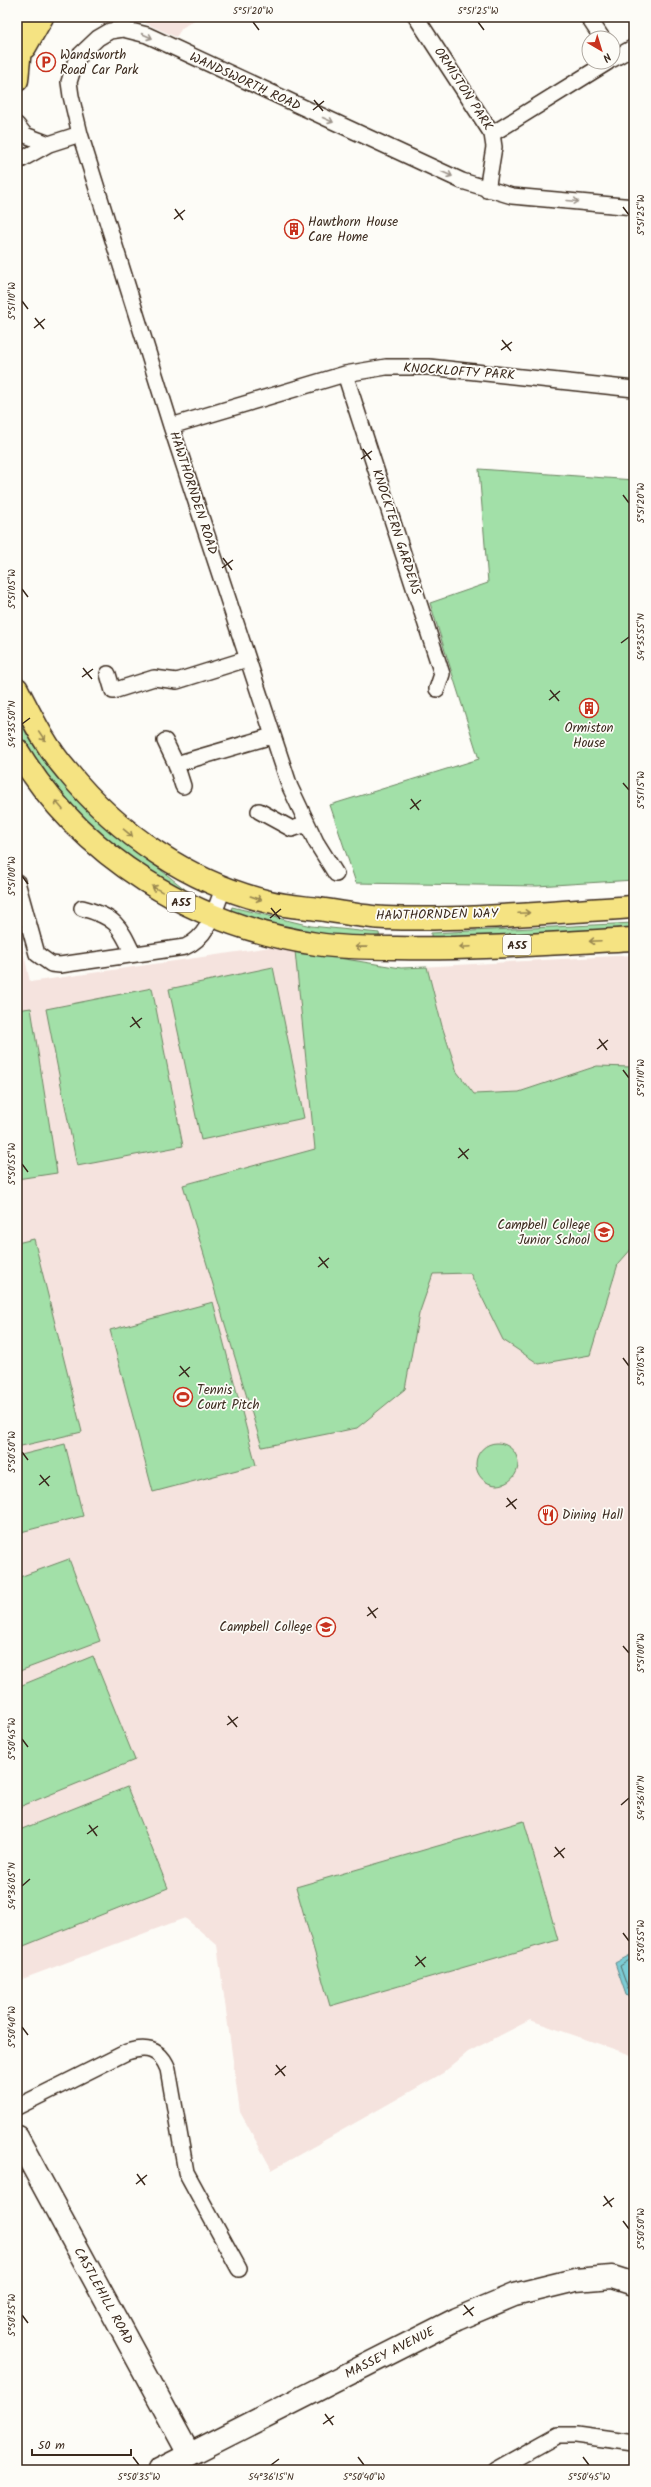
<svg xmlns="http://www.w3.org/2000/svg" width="651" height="2487" font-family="Kalam,sans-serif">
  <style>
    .built { fill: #f5e3de }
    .green { fill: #a2e0a8; stroke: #6e8563 }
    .water { fill: #7cccd5; stroke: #628b8c }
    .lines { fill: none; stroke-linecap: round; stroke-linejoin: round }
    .shore { stroke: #556b67; stroke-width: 1 }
    .street-casing { stroke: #3b2a1e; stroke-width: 18 }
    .secondary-casing { stroke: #3b2a1e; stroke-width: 25 }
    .highway-casing { stroke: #3b2a1e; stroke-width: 25 }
    .street { stroke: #fdfcf7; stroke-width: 15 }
    .secondary { stroke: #fdfcf7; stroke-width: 22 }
    .highway { stroke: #f5e382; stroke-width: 22 }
    .oneway { stroke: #9c938a }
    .oneway2 { stroke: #988650 }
    .ticks { fill: none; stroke: #3b2a1e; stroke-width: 1.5 }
    .labels { text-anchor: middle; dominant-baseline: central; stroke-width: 3.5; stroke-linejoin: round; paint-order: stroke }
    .shield { fill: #fdfcf7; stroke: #75695f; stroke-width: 1 }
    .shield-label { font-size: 12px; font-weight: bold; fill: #3b2a1e }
    .poi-label { font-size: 13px; fill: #3b2a1e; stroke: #fdfcf7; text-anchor: start }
    .street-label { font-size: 13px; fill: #3b2a1e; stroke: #fdfcf7 }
    .neatline { fill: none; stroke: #3b2a1e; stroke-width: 1.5 }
    .ticks-label { font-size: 10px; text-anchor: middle; fill: #3b2a1e }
  </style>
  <rect width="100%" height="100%" fill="#fdfcf7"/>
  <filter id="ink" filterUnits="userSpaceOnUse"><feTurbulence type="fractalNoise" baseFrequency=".025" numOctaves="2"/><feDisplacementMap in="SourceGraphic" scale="8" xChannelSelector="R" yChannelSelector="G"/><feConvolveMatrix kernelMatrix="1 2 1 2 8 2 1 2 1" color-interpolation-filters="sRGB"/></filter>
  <g filter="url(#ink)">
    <path class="built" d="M132 17H199L182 28 176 37Z
      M17 921 30 982 271 947 401 968 634 955V2056L530 2020 468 2052 443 2073 272 2170 240 2112 217 1945 185 1918 17 1981Z"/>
    <path class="green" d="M479 469 634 480V880L537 886 356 883 330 805 479 759 430 603 488 583Z
      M17 716C58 798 118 835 186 890L201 898H192L119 852 81 818 52 785 23 743 17 732Z
      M232 907 311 926 379 933 380 940 314 935 230 914Z
      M634 923V930L431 940V933Z
      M295 951 401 968 427 967 442 1026 457 1072 474 1094 519 1092 597 1066 631 1067 634 1065V1246L618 1264 590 1355 539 1364 503 1340 470 1273 433 1274 419 1314 405 1389 357 1428 262 1447 183 1185 315 1149Z
      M273 967 304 1118 201 1140 169 989Z
      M152 988 183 1146 77 1166 46 1009Z
      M31 1008 57 1173 17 1179V1010Z
      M34 1239 82 1432 17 1447V1243Z
      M213 1302 256 1465 153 1492 110 1330Z
      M476 1464a21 21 0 1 1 42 0a21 21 0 1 1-42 0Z
      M65 1444 83 1516 17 1533V1456Z
      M69 1559 100 1641 17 1672V1578Z
      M93 1656 135 1760 17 1808V1687Z
      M127 1787 168 1888 21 1947 17 1936V1831Z
      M524 1821 558 1940 330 2006 296 1887Z"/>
    <path class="water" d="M634 1953V2002L626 1995 615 1963Z"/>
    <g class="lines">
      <path class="shore" d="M634 1957 620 1966 629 1992 634 1997"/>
      <defs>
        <path id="street" d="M416 17 492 134 494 147 487 190
          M588 17 602 38
          M613 59 634 47
          M17 125 25 135 49 144
          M492 134 608 62
          M17 162 49 144 80 134
          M345 374 442 674 437 689
          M171 426 345 374 386 367H429L634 389
          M108 674 113 691 154 678 177 681 247 659
          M165 741 176 764 183 786
          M176 764 272 736
          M259 811 292 829 307 824
          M336 874 316 842 290 787 171 426 80 134 71 96 69 82 75 63 80 55 98 38 110 31 123 29 147 35 462 181 512 196 634 207
          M17 882 37 954 51 964 60 965 185 947C209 937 215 909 224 886
          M82 908C115 917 119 924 133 954
          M17 2107 127 2052C146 2046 160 2048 168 2069L186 2172 239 2269
          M495 2470 558 2435H576L634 2443"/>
        <path id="secondary" d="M17 2137 189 2454
          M159 2470 457 2319 514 2295 575 2280 612 2277 634 2284"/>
        <path id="highway" d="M25 47 42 17
          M17 80 23 17
          M17 689C32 718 46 747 67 771 118 834 190 883 269 902 285 906 302 907 318 909 341 912 363 917 385 918 468 921 552 912 634 907
          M17 750C81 857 194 926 317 944 343 948 370 948 396 948 475 950 555 943 634 939"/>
      </defs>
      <use href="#street" class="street-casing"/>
      <use href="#secondary" class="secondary-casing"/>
      <use href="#highway" class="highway-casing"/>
      <use href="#street" class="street"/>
      <use href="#secondary" class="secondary"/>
      <use href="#highway" class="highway"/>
    </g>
    <defs><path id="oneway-shaft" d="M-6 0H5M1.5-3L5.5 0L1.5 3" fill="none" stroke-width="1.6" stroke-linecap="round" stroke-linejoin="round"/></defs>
    <g class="oneway">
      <use href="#oneway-shaft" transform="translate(147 36) rotate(24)"/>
      <use href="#oneway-shaft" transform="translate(328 120) rotate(24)"/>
      <use href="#oneway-shaft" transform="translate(447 174) rotate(24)"/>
      <use href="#oneway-shaft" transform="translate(573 201) rotate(5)"/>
    </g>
    <g class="oneway2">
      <use href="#oneway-shaft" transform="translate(42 736) rotate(56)"/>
      <use href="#oneway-shaft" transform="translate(59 805) rotate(-130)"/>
      <use href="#oneway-shaft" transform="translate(128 833) rotate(40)"/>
      <use href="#oneway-shaft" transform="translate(157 889) rotate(-151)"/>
      <use href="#oneway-shaft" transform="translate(256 898) rotate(19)"/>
      <use href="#oneway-shaft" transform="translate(524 913) rotate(-3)"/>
      <use href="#oneway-shaft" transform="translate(595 941) rotate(177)"/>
      <use href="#oneway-shaft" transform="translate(361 947) rotate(-179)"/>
      <use href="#oneway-shaft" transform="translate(465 947) rotate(177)"/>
    </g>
  </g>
  <path class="ticks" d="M253 22 259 30M478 22 484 30M314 100 323 111M313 110 324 101M623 207 629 215M175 209 183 220M174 219 185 210M22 301 28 309M35 318 44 329M34 328 45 319M502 340 511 351M501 350 512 342M363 449 371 460M361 459 372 451M623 495 629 503M223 558 232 570M222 568 233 560M22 589 28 597M621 643 629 637M83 668 92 679M82 677 93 669M550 690 559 701M549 700 560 691M22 724 30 718M623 783 629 790M411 799 419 810M410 809 421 800M22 876 28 884M271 908 280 919M270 918 281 909M132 1017 140 1028M130 1027 142 1018M599 1039 607 1050M597 1049 608 1040M623 1070 629 1078M459 1148 468 1159M458 1158 469 1149M22 1164 28 1172M319 1257 328 1268M318 1267 329 1258M623 1358 629 1366M180 1366 189 1377M179 1376 190 1367M22 1452 28 1460M40 1475 49 1486M39 1485 50 1476M507 1498 516 1509M506 1507 517 1499M368 1607 376 1618M367 1616 378 1608M623 1646 629 1653M228 1716 237 1727M227 1725 238 1717M22 1739 28 1747M621 1805 629 1798M89 1825 97 1836M87 1834 98 1826M555 1847 564 1858M554 1857 565 1848M22 1886 30 1879M623 1933 629 1941M416 1956 425 1967M415 1966 426 1957M22 2027 28 2035M276 2065 285 2076M275 2075 286 2066M137 2174 145 2185M136 2184 147 2175M604 2196 612 2207M603 2206 614 2198M623 2221 629 2229M464 2305 473 2316M22 2315 28 2323M463 2315 474 2307M325 2414 333 2425M323 2424 334 2416M133 2457 139 2465M358 2457 364 2465M583 2457 589 2465M271 2465 279 2459"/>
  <defs>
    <symbol id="parking-ring" viewBox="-11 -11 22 22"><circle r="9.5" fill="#fdfcf7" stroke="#c8321e" stroke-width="1.5"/><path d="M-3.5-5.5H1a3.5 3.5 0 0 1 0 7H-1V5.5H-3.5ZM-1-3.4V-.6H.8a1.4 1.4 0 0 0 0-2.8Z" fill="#c8321e"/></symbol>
    <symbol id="building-ring" viewBox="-11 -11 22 22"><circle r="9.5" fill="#fdfcf7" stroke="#c8321e" stroke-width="1.5"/><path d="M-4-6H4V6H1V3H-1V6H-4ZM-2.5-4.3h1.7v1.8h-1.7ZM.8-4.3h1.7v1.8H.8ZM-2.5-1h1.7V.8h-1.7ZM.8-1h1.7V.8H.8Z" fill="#c8321e"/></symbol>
    <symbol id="school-ring" viewBox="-11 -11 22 22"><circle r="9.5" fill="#fdfcf7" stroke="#c8321e" stroke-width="1.5"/><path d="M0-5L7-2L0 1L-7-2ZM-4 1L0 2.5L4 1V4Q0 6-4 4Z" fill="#c8321e"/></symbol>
    <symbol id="stadium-ring" viewBox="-11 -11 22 22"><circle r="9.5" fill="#fdfcf7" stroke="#c8321e" stroke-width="1.5"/><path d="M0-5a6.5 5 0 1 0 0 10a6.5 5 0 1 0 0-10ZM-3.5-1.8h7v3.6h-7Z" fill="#c8321e"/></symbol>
    <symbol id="restaurant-ring" viewBox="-11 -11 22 22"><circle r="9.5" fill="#fdfcf7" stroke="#c8321e" stroke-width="1.5"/><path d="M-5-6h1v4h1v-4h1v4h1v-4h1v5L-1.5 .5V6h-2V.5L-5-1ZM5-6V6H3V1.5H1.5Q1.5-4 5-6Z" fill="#c8321e"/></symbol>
  </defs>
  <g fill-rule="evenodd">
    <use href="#parking-ring" x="35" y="51" width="22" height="22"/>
    <use href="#building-ring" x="283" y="218" width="22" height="22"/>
    <use href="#building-ring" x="578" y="697" width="22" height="22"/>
    <use href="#school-ring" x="593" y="1221" width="22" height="22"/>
    <use href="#stadium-ring" x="172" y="1386" width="22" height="22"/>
    <use href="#restaurant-ring" x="537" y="1504" width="22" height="22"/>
    <use href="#school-ring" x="315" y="1616" width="22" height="22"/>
  </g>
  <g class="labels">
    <g class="shield">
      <rect x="167" y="892" width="28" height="20" rx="3"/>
      <rect x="503" y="935" width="28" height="20" rx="3"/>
    </g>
    <g class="shield-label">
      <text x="181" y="902">A55</text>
      <text x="517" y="945">A55</text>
    </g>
    <g class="poi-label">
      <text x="60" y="55">Wandsworth<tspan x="60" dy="15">Road Car Park</tspan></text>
      <text x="308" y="222">Hawthorn House<tspan x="308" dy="15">Care Home</tspan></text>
      <text x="589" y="728" text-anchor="middle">Ormiston<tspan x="589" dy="15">House</tspan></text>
      <text x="590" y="1225" text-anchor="end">Campbell College<tspan x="590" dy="15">Junior School</tspan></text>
      <text x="197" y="1390">Tennis<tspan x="197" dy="15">Court Pitch</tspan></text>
      <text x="562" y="1515">Dining Hall</text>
      <text x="312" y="1627" text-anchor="end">Campbell College</text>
    </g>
    <g class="street-label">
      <text transform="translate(245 82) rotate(25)">WANDSWORTH ROAD</text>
      <text transform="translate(463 89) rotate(57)">ORMISTON PARK</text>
      <text transform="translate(459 372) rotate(4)">KNOCKLOFTY PARK</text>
      <text transform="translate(193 493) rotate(72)">HAWTHORNDEN ROAD</text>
      <text transform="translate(396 532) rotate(72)">KNOCKTERN GARDENS</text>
      <text transform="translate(437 915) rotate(-1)">HAWTHORNDEN WAY</text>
      <text transform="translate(103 2296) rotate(61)">CASTLEHILL ROAD</text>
      <text transform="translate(390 2353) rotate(-27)">MASSEY AVENUE</text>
    </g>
  </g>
  <rect width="651" height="2487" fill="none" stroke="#fdfcf7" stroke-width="44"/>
  <g transform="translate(601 50) rotate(142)"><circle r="19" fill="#fdfcf7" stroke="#afa8a0"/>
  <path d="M0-3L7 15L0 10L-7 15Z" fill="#c8321e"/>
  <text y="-6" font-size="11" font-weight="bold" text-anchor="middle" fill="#3b2a1e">N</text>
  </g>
  <path d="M32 2449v6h99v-6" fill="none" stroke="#3b2a1e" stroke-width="2"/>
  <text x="38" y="2449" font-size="12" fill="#3b2a1e" stroke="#fdfcf7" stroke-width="3" paint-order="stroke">50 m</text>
  <rect x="22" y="22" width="607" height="2443" class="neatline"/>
  <g class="ticks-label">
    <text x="253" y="14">5°51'20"W</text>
    <text x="478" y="14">5°51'25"W</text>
    <text transform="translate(640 215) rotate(-90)" y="4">5°51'25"W</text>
    <text transform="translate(11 301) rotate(-90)" y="4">5°51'10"W</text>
    <text transform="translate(640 503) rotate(-90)" y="4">5°51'20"W</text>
    <text transform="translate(11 589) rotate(-90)" y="4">5°51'05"W</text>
    <text transform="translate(640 637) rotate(-90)" y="4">54°35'55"N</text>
    <text transform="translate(11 724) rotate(-90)" y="4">54°35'50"N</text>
    <text transform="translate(640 790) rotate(-90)" y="4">5°51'15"W</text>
    <text transform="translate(11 876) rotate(-90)" y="4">5°51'00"W</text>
    <text transform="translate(640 1078) rotate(-90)" y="4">5°51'10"W</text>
    <text transform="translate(11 1164) rotate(-90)" y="4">5°50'55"W</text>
    <text transform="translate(640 1366) rotate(-90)" y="4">5°51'05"W</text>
    <text transform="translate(11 1452) rotate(-90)" y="4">5°50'50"W</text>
    <text transform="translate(640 1653) rotate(-90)" y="4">5°51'00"W</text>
    <text transform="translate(11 1739) rotate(-90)" y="4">5°50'45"W</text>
    <text transform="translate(640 1798) rotate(-90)" y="4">54°36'10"N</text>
    <text transform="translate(11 1886) rotate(-90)" y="4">54°36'05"N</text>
    <text transform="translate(640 1941) rotate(-90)" y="4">5°50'55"W</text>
    <text transform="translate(11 2027) rotate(-90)" y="4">5°50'40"W</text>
    <text transform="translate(640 2229) rotate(-90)" y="4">5°50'50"W</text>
    <text transform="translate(11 2315) rotate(-90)" y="4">5°50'35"W</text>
    <text x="139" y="2480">5°50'35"W</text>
    <text x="271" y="2480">54°36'15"N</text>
    <text x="364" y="2480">5°50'40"W</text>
    <text x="589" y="2480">5°50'45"W</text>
  </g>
</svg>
